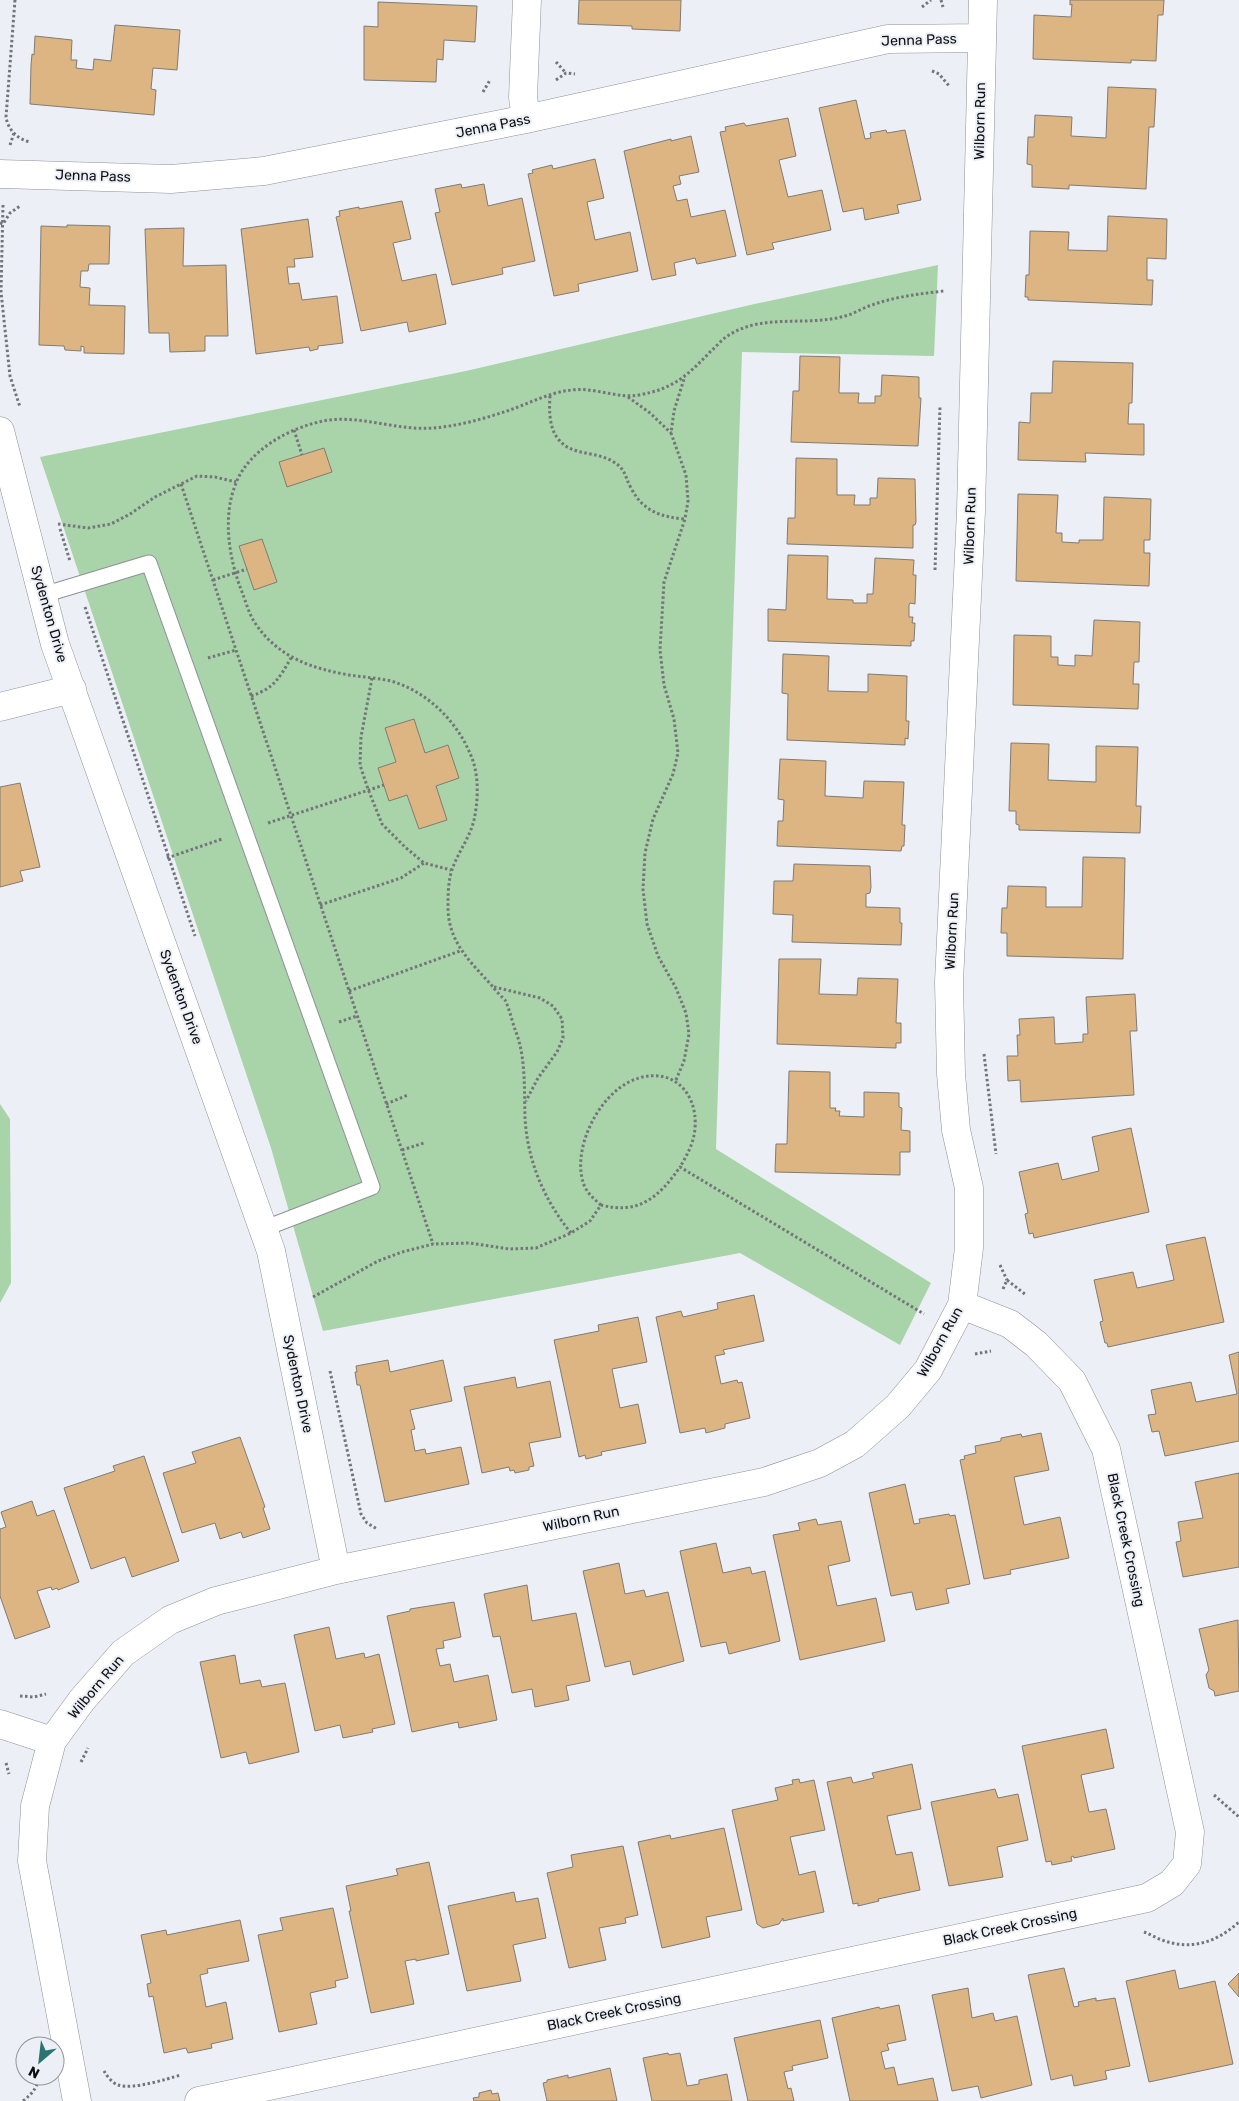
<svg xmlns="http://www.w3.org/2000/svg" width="1239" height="2101" font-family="Rubik,sans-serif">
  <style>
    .green { fill: #a9d3a9 }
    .building { fill: #dcb583; stroke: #807b75 }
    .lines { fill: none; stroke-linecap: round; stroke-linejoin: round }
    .service-casing { stroke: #8d9197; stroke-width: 17 }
    .minor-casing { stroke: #8d9197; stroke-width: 29 }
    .path { stroke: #737579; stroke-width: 3; stroke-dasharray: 2.5 2.5; stroke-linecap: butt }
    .service { stroke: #fff; stroke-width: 15 }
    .minor { stroke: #fff; stroke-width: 28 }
    .labels { text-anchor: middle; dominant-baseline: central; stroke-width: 4; stroke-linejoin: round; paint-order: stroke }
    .street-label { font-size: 14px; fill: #0d0e10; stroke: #ecf0f6 }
  </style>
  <rect width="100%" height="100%" fill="#ecf0f6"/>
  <path class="green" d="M938 265 934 356 742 352 716 1149 931 1283 900 1345 740 1253 323 1331 271 1148 40 457 466 371 750 305Z
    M0 1104 10 1119 11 1283 0 1303Z"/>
  <path class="building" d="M579 0H681L680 31 632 29V26L578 24Z
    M1070 0H1164L1163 15H1158L1156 61 1131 60V63L1033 59 1034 15 1071 17 1072 4 1070 5Z
    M378 2 477 6 475 42 444 40 443 60 437 59 436 82 364 80V26L378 27Z
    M115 25 180 30 177 70 153 68 151 89 156 90 154 115 30 104 31 65 32 54 34 55 35 36 72 40 71 60H77L76 68 93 70 94 59 111 61Z
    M1108 87 1156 89 1154 127H1149L1146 189 1069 185V189L1032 187V165L1027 164 1028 137H1034L1035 115 1072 117 1071 136 1106 138Z
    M856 100 865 139 871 138 870 133 886 130 887 133 905 130 921 200 897 205 899 213 865 220 863 208 843 212 819 108Z
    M788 118 796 156 779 160 788 197 822 190 831 230 772 243 774 249 747 255 720 132 726 131 725 127 744 123 746 126Z
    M691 136 699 172 679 176 681 184 673 186 677 201 687 199 691 217 725 210 736 256 697 264 695 258 674 263 676 275 652 280 624 151 671 139V141Z
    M595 159 604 198 587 202 595 240 630 232 638 271 578 284 579 291 554 296 528 174 533 173 532 170 552 165 553 169Z
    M461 184 462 188 484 184 488 206 522 198 535 261 502 268 503 274 452 285 435 213 440 212 435 189Z
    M402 201 411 239 393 243 402 281 436 274 446 324 409 332 407 322 361 331 336 217 340 216 339 211 359 207V209Z
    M1108 216 1167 219 1166 259 1147 258V280H1153L1152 305 1028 300V297H1025L1026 275H1029L1030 231 1069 232 1068 250 1107 251Z
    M308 219 313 257 294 259 295 267H287L289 284 299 283 302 300 337 296 343 343 318 346V349L310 351 309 347 256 354 241 229Z
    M67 225 110 226 109 264H89L88 271H81L80 287 90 288 89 305 125 306 124 354 84 353V347L81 346V351L65 350 64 346 39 345 41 226 67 227Z
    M184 228 183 266 226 265 228 336H205V351L170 352 169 333H149L145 229Z
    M800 356 840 357 839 393H859L858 403H875V396H881L882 375 919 377V398H921L918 446 791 442 793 391H799Z
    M1053 361 1133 363 1132 403H1129L1128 424H1144V455L1085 453 1086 462 1018 460 1019 422 1030 423 1031 393H1052Z
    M324 448 332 472 287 487 279 462Z
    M796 458 837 459V495H855L854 505H870V498H877L878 478 915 479 916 522 915 525H913V548L787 544 788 518H795Z
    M1018 494 1058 495 1056 533H1062V542L1079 543V540H1103L1104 497 1151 499 1150 540H1144V553H1150L1149 586 1016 581Z
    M262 539 277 582 254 590 239 546Z
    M788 555 828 556 827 599 853 600V603H867V594H873L875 558 914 560 913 575H916L915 604 910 603 909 605V617H913L912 623H915L914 641H911V646L768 641V609L786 610Z
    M1094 620 1140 622 1139 662H1134L1133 684H1139L1138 709 1013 705 1014 635 1051 636V657H1058V665L1075 666V655L1092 656Z
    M783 654 829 656 828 691 868 692V674L907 676 906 721H909L908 739 905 738V745L787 740 788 694 782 693Z
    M414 719 425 753 448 745 459 778 436 786 447 820 419 829 407 795 389 801 378 768 396 762 385 728Z
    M1011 743 1049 744 1048 780 1096 782V746L1138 747 1136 806H1141L1140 833 1019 830V825L1016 824V811H1009Z
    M780 759 826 761 825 796 863 798 864 781 904 782 902 825H905L904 846H902L901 851 777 846 778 821H783L784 800 778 799Z
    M20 783 40 867 20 871 23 881 0 887V787Z
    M1083 857 1125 858 1123 959 1007 956V933H1001L1002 908H1007L1008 886 1046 887V907H1082Z
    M794 864 870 866 871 887 870 893 866 894V907L900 908V923H902L901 945 792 942 793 915 773 914 774 881H793Z
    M779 959H821L819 994 857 995 858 978 898 979 896 1023H901V1043H896V1048L777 1044Z
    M1135 994 1137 1031H1130L1134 1095 1021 1102 1020 1080 1008 1081 1007 1056H1018L1017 1035H1020L1019 1019 1054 1017 1055 1044 1083 1042V1034H1088L1086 997Z
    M789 1071 830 1072V1108H836L835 1111H840L839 1116 864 1117V1092L899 1093V1107L902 1108 901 1130 910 1131V1152H900V1175L775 1172 776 1144H787Z
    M1131 1128 1149 1212 1034 1238 1033 1233 1029 1234 1025 1214 1028 1213 1019 1172 1058 1163 1062 1180 1099 1171 1092 1137Z
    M1205 1237 1224 1322 1108 1347 1107 1343H1105L1100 1322 1103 1321 1094 1280 1133 1272 1137 1288 1174 1280 1166 1245Z
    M754 1295 764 1341 723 1350 725 1354 715 1356 721 1384 737 1380 738 1383 742 1382 750 1418 725 1424V1428L706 1433 705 1428 680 1433 656 1317 681 1311 683 1317 718 1309 717 1303Z
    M638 1317 647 1362 612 1369 620 1408 638 1404 646 1443 601 1452 602 1455 586 1459 585 1455 579 1457 554 1340 599 1331 598 1325Z
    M1239 1352V1441L1165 1456 1159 1431 1152 1432 1148 1415 1156 1414 1151 1390 1191 1382 1196 1402 1237 1394 1229 1355Z
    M388 1360 390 1372 443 1360 452 1401 410 1410 415 1429 411 1430 415 1451 425 1449 426 1454 461 1447 469 1484 385 1502 360 1385H357L355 1372H357L356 1366Z
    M515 1377 517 1388 550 1381 561 1437 529 1443 534 1466 529 1467V1470L515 1473 514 1470 510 1471 509 1467 482 1473 464 1387Z
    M1041 1433 1049 1470 1014 1477 1024 1525 1060 1517 1069 1558 1010 1570 1011 1574 984 1579 960 1460 965 1459 964 1456 976 1453 975 1446 1001 1441V1438L1021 1434 1022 1437Z
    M240 1437 265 1507 263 1508 270 1529 243 1538 241 1532 220 1539 215 1523 182 1533 163 1473 196 1463 192 1452Z
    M144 1456 179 1561 132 1577 125 1557 91 1569 64 1488 115 1471 113 1466Z
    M1239 1473V1567L1183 1577 1176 1542 1181 1541 1178 1522 1203 1518 1195 1482Z
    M905 1484 914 1524 920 1523 919 1519 949 1514 950 1516 955 1515 970 1584 946 1589 949 1603 916 1610 912 1592 891 1596 869 1493Z
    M32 1501 37 1516 54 1510 79 1582 58 1590 57 1588 52 1590 51 1587 37 1591 50 1627 15 1639 0 1596V1529L6 1527 1 1512Z
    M816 1519 818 1525 841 1521 850 1561 828 1566 837 1606 876 1598 885 1641 800 1660 773 1535 800 1530 798 1523Z
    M716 1543 723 1573 750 1567 752 1574 765 1571 780 1641 729 1654 726 1642 701 1647 680 1551Z
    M619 1563 625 1594 644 1590 646 1597 668 1592 684 1661 633 1675 630 1661 605 1667 583 1571Z
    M527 1585 532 1621 576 1613 590 1681 566 1686 569 1700 535 1707 532 1689 512 1693 500 1636 493 1637 484 1594Z
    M454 1602 461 1637 443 1641 444 1648 436 1649 440 1666 450 1664 454 1682 488 1675 497 1720 459 1728 458 1722 412 1732 387 1616 410 1611V1609Z
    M1238 1620 1239 1691 1215 1696 1214 1691 1209 1688 1206 1675 1209 1670 1199 1629Z
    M329 1627 336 1659 364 1653 365 1658 379 1654 395 1724 372 1729 373 1732 343 1738 340 1725 315 1731 294 1635Z
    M235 1655 240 1684 260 1680 262 1687 285 1683 299 1752 249 1764 246 1752 221 1758 200 1662Z
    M1106 1729 1114 1768 1081 1775 1089 1812 1106 1809 1115 1849 1074 1858 1073 1856 1071 1857 1072 1861 1052 1865 1051 1861 1046 1862 1022 1746Z
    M912 1764 921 1809 887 1816 896 1855 912 1852 920 1890 878 1899 879 1901 858 1906V1903L853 1904 827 1782 851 1777 853 1783 874 1778 872 1773Z
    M799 1779 800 1783 814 1780 825 1830 790 1837 799 1875 815 1871 824 1912 783 1921V1918L779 1924 763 1928 757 1924 732 1810 778 1800 775 1788 793 1784 792 1780Z
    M995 1789 998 1798 1018 1794 1028 1840 997 1847 1003 1877 949 1886 931 1802Z
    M724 1828 742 1910 706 1917 710 1937 662 1948 638 1842 670 1835 671 1839Z
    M623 1846 638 1915 625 1918 626 1923 599 1928 606 1960 569 1968 547 1873 573 1867 571 1855Z
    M429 1862 449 1954 416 1961V1959L405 1961 414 2004 371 2013 349 1911H351L346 1886 398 1875 396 1869Z
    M514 1892 516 1902 538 1898 546 1938 513 1945 521 1981 467 1991 448 1906Z
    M333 1908 348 1978 335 1981 336 1987 310 1993 317 2024 279 2032 258 1935 283 1930 280 1918Z
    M240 1920 249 1961 207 1969 208 1973 200 1975 206 2007 226 2002 233 2039 211 2044 212 2048 188 2053 186 2048 164 2053 153 1996 149 1997 147 1984 151 1983 141 1935 166 1930 167 1935Z
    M1064 1968 1074 2007 1079 2006 1078 2002 1096 1998V2001L1115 1998 1130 2066 1105 2071 1107 2079 1074 2086 1072 2075 1051 2080 1028 1975Z
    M1175 1970 1179 1989 1215 1981 1233 2064 1149 2082 1126 1981Z
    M1239 1973V1997L1228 1984Z
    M968 1988 972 2018 993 2013 995 2021 1017 2016 1032 2085 981 2098 978 2086 952 2091 932 1995Z
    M899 2005 906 2040 887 2044 889 2050 881 2052 885 2069 894 2067 898 2085 933 2078 938 2101H850L832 2018 879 2007 880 2009Z
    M820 2020 828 2058 792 2066 793 2070 784 2072 788 2089 791 2088 794 2101H748L734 2038Z
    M668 2053 669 2055 680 2053 687 2086 699 2084V2080L727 2074 732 2101H652L643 2058Z
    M610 2068 617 2101H547L543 2083 547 2082V2080L568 2075V2078Z
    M491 2090 492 2094 498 2093 500 2101H474L473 2098 479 2097V2093Z"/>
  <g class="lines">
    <defs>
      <path id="service" d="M43 595 149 563 372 1187 263 1229"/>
      <path id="minor" d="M526 119 523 97 527 0
        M0 174 171 179 264 171 526 119 888 39 982 38
        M0 431 55 644 271 1251 336 1570
        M0 707 72 689
        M0 1724 52 1741
        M77 2101 32 1861 35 1806 52 1741 82 1700 123 1653 170 1620 216 1601 336 1570 764 1482 820 1463 855 1444 898 1406 928 1370 962 1305 969 1248V1188L956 1130 951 1074 949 982 971 511 983 0
        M199 2101 1147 1898 1172 1883 1187 1864 1190 1832 1106 1449 1072 1381 1036 1344 1010 1324 962 1305"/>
    </defs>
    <use href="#service" class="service-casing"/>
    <use href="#minor" class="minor-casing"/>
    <path class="path" d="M15 0 6 117C8 130 18 140 31 142
      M941 0 943 7
      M922 7 931 0
      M556 62 566 73
      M932 71 939 74 950 87
      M556 80 566 73 575 74
      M483 92 490 80
      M10 145 14 133
      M3 205 1 292 10 376 20 407
      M0 223 3 224 10 213 20 206
      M550 396C549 410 549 429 559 440 572 456 595 451 612 461 626 469 624 475 631 488 643 511 660 517 685 519
      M628 397 650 413 671 433
      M294 430 302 455
      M181 484 433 1244
      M58 524 88 528 111 524 130 514 155 497 197 476 215 477 236 482
      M60 529 70 561
      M935 570 940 406
      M213 580 247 569
      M85 607 195 936
      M208 658 236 650
      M372 678 361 737 360 765 368 789 382 824 405 847 424 863 451 870
      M251 696C275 688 279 678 291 658
      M268 823 384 785
      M167 858 222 839
      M320 905 401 878 424 863
      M494 987 540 998 553 1006 562 1019 563 1038 557 1052 538 1078 526 1101
      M349 991 460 951
      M339 1022 357 1016
      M984 1054 996 1154
      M676 1080 684 1061 689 1034 686 1013 676 988 658 956 647 924 643 889 645 853 653 819 673 774 678 753 674 719 664 685 660 650 664 582 685 519 688 501 686 475 671 433 674 411 684 379
      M386 1104 408 1095
      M402 1150 424 1143
      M601 1205C594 1199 587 1193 584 1185 571 1150 598 1096 631 1081 669 1064 698 1090 695 1128 694 1143 687 1155 680 1167
      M571 1233C544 1200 527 1160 525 1117 524 1088 526 1059 516 1032 512 1022 510 1010 505 1000 503 998 495 990 493 987 472 963 449 944 448 909 448 895 448 879 453 867 459 851 470 837 474 820 478 802 479 779 473 761 460 724 429 692 391 681 377 678 363 677 349 675 310 668 278 657 255 623 249 614 246 602 242 592 229 559 222 517 236 483 249 450 289 428 323 421 359 414 396 431 433 428 458 426 483 419 507 411 528 404 550 392 572 390 595 387 618 399 639 395 673 389 687 376 710 352 716 347 722 339 729 335 764 313 807 327 845 316 853 314 861 309 869 306 893 297 918 294 944 291
      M1000 1265 1007 1280
      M1003 1289 1007 1280 1026 1295
      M313 1297 378 1261 402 1252 433 1244 470 1243 509 1249 536 1248 571 1233 590 1221 601 1205C639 1215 659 1197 680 1167L924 1314
      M975 1354 991 1351
      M330 1371 361 1514 367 1523 377 1529
      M20 1696 34 1697 46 1694
      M81 1762 88 1748
      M6 1763 9 1774
      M1214 1795 1239 1817
      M1144 1932C1150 1934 1156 1938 1162 1940 1191 1951 1217 1942 1239 1922
      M104 2071C107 2076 112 2083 118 2085 133 2090 166 2079 181 2075
      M23 2101C32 2094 37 2088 39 2077"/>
    <use href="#service" class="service"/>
    <use href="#minor" class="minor"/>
  </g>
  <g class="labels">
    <g class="street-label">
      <text transform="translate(919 40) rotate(-2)">Jenna Pass</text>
      <text transform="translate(980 121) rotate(-89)">Wilborn Run</text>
      <text transform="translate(493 126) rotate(-11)">Jenna Pass</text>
      <text transform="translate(93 176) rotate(2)">Jenna Pass</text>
      <text transform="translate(970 526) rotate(-88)">Wilborn Run</text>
      <text transform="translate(49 614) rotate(74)">Sydenton Drive</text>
      <text transform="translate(952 931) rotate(-87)">Wilborn Run</text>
      <text transform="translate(181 997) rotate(70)">Sydenton Drive</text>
      <text transform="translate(940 1342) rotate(-61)">Wilborn Run</text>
      <text transform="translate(298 1384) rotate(78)">Sydenton Drive</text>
      <text transform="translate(581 1519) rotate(-12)">Wilborn Run</text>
      <text transform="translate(1126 1540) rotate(78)">Black Creek Crossing</text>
      <text transform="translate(96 1687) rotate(-50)">Wilborn Run</text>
      <text transform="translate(1010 1927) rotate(-12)">Black Creek Crossing</text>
      <text transform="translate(614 2012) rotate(-12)">Black Creek Crossing</text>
    </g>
  </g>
  <g transform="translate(40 2061) rotate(208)"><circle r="24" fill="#ecf0f6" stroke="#93969a"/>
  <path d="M0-4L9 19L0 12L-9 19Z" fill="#2a7472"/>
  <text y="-8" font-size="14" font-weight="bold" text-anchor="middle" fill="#0d0e10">N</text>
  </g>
</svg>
